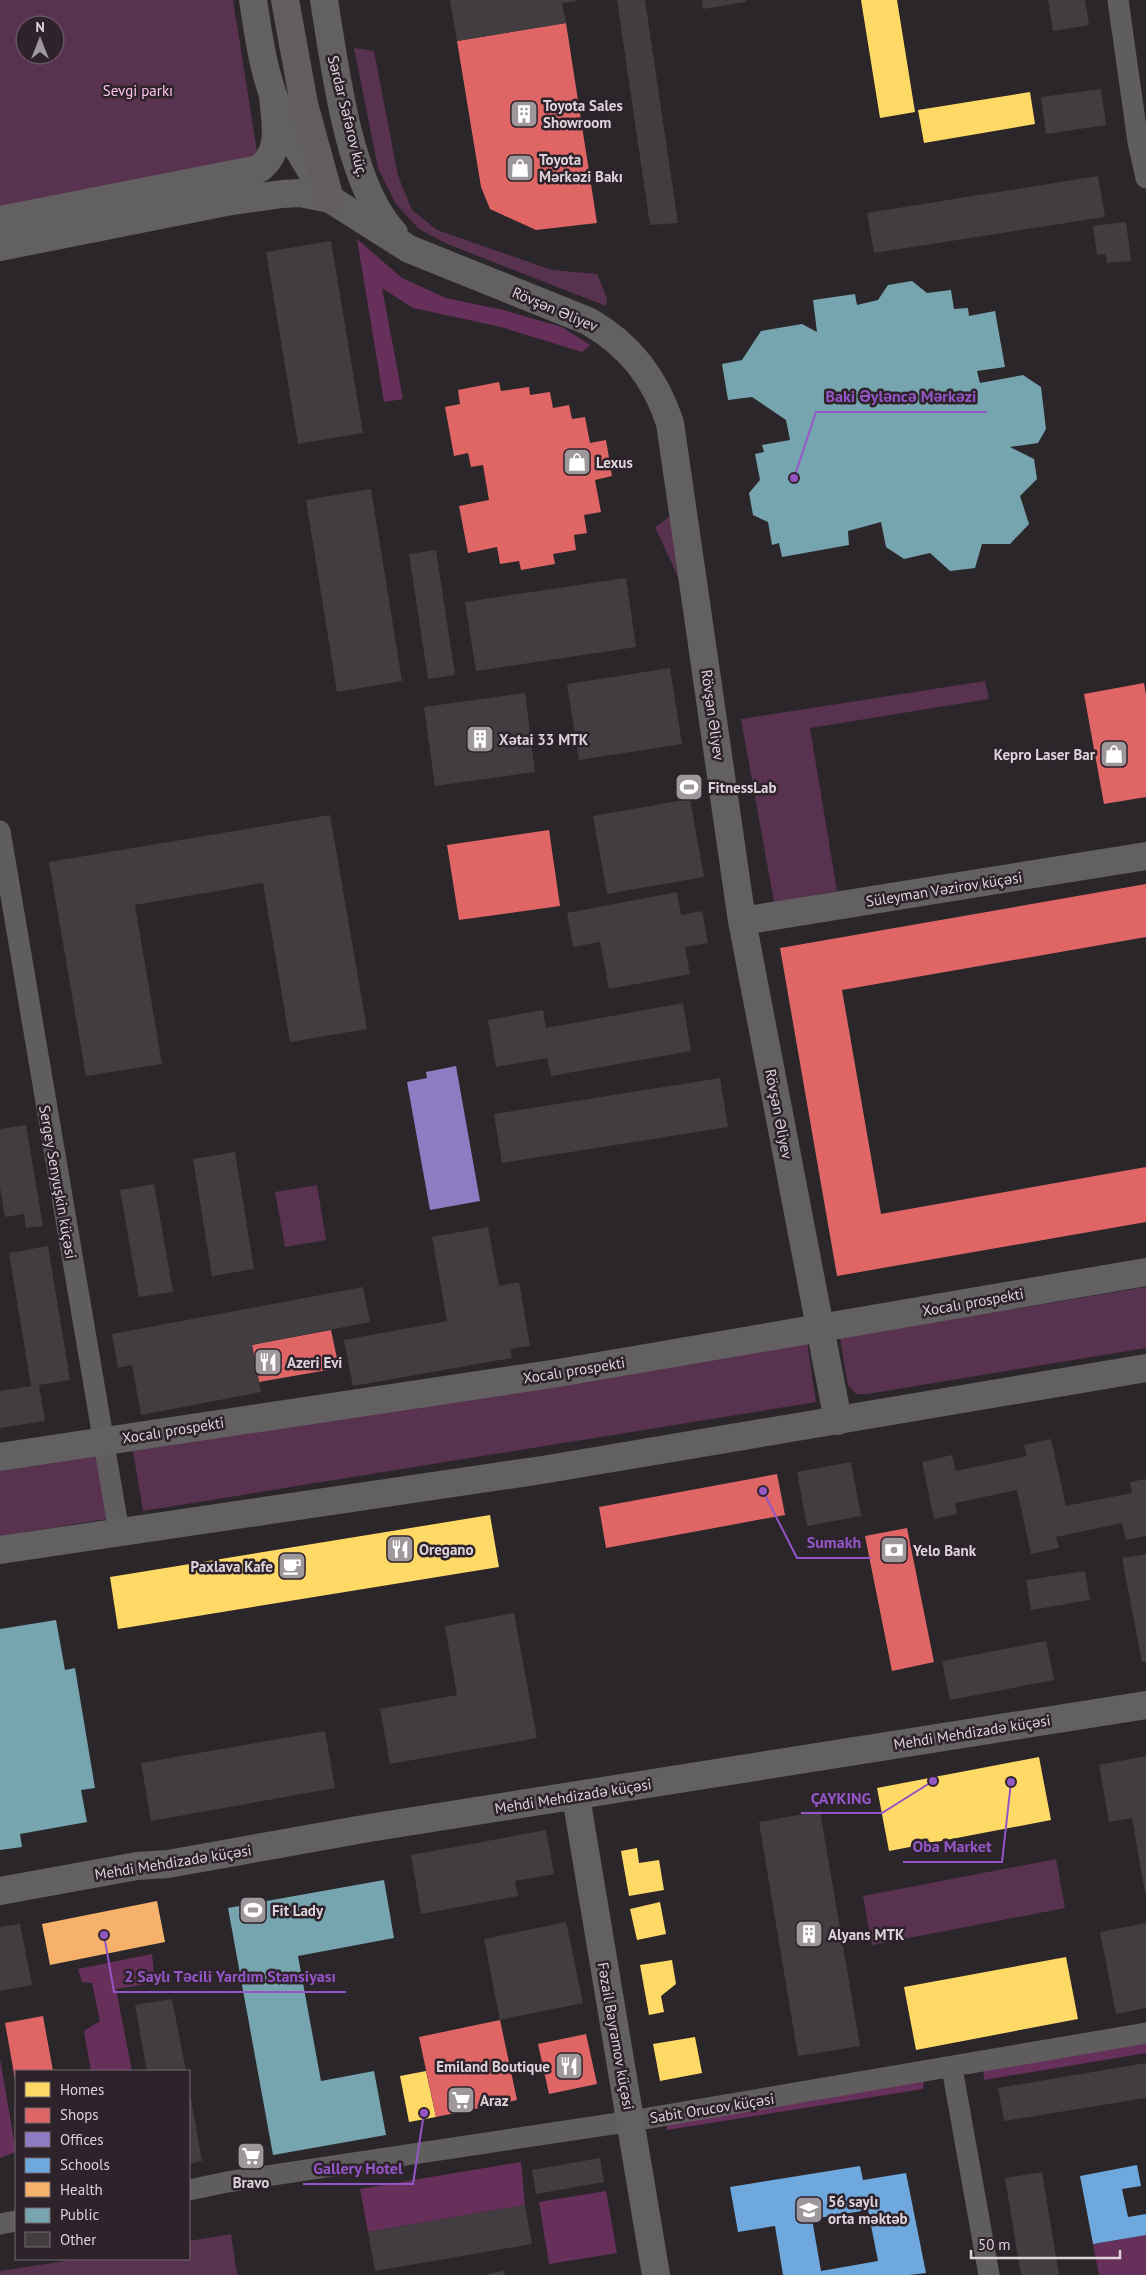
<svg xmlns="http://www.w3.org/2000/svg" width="1146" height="2275" font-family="'PT Sans',sans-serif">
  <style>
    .green { fill: #593250; fill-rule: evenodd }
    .forest { fill: #67305a }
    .homes { fill: #ffd966 }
    .shops { fill: #e06666 }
    .offices { fill: #8e7cc3 }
    .schools { fill: #6fa8dc; fill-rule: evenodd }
    .health { fill: #f6b26b }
    .public { fill: #76a5af }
    .building { fill: #423d40 }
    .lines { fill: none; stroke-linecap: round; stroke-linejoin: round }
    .street { stroke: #605d5f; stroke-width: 21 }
    .secondary { stroke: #626061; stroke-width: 28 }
    .primary { stroke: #615d61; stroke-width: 28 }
    .labels { text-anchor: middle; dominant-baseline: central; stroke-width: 5; stroke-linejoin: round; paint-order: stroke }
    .park-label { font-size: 15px; fill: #f9c0ea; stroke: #2e232b }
    .poi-label { font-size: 15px; font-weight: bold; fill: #dcd4d9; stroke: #2e232b; text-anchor: start }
    .street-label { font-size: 15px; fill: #dcd4d9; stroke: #2e232b }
    .leader { fill: none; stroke: #9356c6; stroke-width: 2 }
    .callout-dot { fill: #9356c6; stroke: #2e232b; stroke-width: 2 }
    .callout-label { font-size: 16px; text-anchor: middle; font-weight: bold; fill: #9356c6; stroke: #2e232b; stroke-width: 5; stroke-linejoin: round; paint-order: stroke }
  </style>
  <rect width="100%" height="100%" fill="#2b262a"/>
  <path class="green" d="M0 0H233L258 158 0 206ZM25 25H55V55H25Z
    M354 48 374 51 398 176 412 210 437 230 552 270 597 274 607 298 606 306 445 243 419 229 396 204 378 168Z
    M672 515 684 590 655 527Z
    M985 681 989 699 810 728 837 891 774 902 741 719Z
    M317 1185 326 1240 285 1247 275 1192Z
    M1146 1287V1348L867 1394H856L848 1385 840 1338Z
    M807 1342 816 1402 143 1511 133 1451Z
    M97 1456 107 1519 0 1536V1471Z
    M1056 1859 1065 1908 872 1945 863 1896Z
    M231 2234 237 2275H0V2271L78 2259H189V2241Z"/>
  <path class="forest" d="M357 239 402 278 446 298 503 310 562 327 590 345 582 352 501 327 413 308 382 288 403 399 384 402Z
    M152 1954 155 1983 116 1989 132 2071H91L84 2031 100 2021 92 1983 82 1982 78 1969Z
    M1146 2037V2053L984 2080 983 2067Z
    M0 2059 16 2152 0 2158Z
    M924 2077 923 2089 667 2130 666 2120Z
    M521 2162 525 2205 368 2232 360 2189Z
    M606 2191 617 2253 549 2264 539 2202Z
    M1146 2235V2275H1099L1093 2244Z"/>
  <path class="homes" d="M861 0H897L915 112 880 118Z
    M1030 92 1035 124 924 143 918 110Z
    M490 1515 499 1567 118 1629 110 1577Z
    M1039 1757 1051 1820 889 1851 877 1788Z
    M637 1848 639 1863 659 1860 664 1890 629 1896 621 1851Z
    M660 1902 666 1934 637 1940 630 1909Z
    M1066 1957 1078 2019 916 2050 904 1987Z
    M672 1960 676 1984 661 1996 664 2012 649 2015 640 1965Z
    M695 2037 702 2073 660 2081 653 2044Z
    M426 2071 436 2117 409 2122 400 2076Z"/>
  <path class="shops" d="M566 23 597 223 536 230 490 209 481 187 457 41Z
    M499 382 501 391 529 387 530 395 550 392 553 408 569 405 572 419 585 417 590 443 606 440 612 476 595 480 601 512 584 515 587 533 574 535 576 550 553 554 555 564 521 570 519 561 500 564 497 547 468 553 459 506 489 500 483 465 471 467 468 453 454 456 445 407 460 404 458 390Z
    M1144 683 1146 695V797L1104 804 1084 694Z
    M549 830 560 906 459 920 447 845Z
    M1146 884V937L842 990 881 1214 1146 1167V1222L837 1276 780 948Z
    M331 1330 339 1368 259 1382 252 1345Z
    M777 1474 785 1515 606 1548 599 1507Z
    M907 1528 934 1662 892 1671 865 1536Z
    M43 2016 53 2071H16L15 2079 5 2023Z
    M500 2020 517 2100 436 2117 419 2037Z
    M586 2034 597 2084 549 2094 538 2044Z"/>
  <path class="offices" d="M456 1066 480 1201 430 1210 407 1082 427 1078 426 1072Z"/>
  <path class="schools" d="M1137 2165 1141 2186 1122 2189 1128 2217 1146 2214V2235L1093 2244 1080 2176Z
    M860 2166 863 2180 906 2173 926 2273 909 2275H783L775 2226 738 2232 730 2187ZM868 2210 878 2261 821 2271 812 2219Z"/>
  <path class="health" d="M157 1901 165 1942 50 1965 42 1924Z"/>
  <path class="public" d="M912 281 927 293 951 290 954 309 968 308 969 316 995 311 1005 367 977 371 980 383 1023 375 1041 387 1046 429 1038 443 1010 447 1034 459 1037 479 1020 496 1029 524 1010 544H982L975 568 950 571 930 553 904 559 886 547 881 522 848 531 849 545 782 557 779 543 772 545 768 522 753 515 749 493 760 480 755 454 764 452 762 445 790 440 786 420 752 397 728 400 722 364 742 360 761 331 802 324 817 332 813 300 855 294 857 305 878 300 888 285Z
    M56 1620 65 1670 75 1668 95 1788 81 1790 87 1822 20 1834 22 1847 0 1850V1629Z
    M384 1880 394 1938 298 1956 321 2081 374 2071 386 2135 273 2155 228 1908Z"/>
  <path class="building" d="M450 0H577V1L562 3 566 23 457 41Z
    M617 0H645L678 223 650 225Z
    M702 0H746V2L703 9Z
    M1048 0H1085L1089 25 1053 31Z
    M1101 89 1106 125 1046 134 1041 97Z
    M1098 176 1105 217 874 253 867 213Z
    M1126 222 1131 261 1107 263 1105 254 1097 255 1093 226Z
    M331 241 363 433 298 444 266 252Z
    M371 489 402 681 337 692 306 500Z
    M436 550 455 675 428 679 409 554Z
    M626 578 636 647 476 671 465 602Z
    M670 668 682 744 579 760 567 684Z
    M525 693 535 772 435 786 424 707Z
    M690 799 704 877 607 894 593 816Z
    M330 815 367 1029 290 1042 263 883 135 905 162 1064 86 1076 49 862Z
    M677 892 681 915 702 911 708 943 685 947 690 974 609 989 600 942 573 947 567 913Z
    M683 1003 691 1051 551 1076 547 1058 496 1067 488 1020 543 1010 546 1028Z
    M720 1078 728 1127 502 1163 494 1114Z
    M26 1125 43 1226 26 1228 24 1214 5 1217 0 1187V1129Z
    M235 1152 254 1269 212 1276 193 1159Z
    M154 1184 173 1292 139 1297 120 1190Z
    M488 1227 499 1286 519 1282 530 1346 510 1349 512 1358 353 1386 344 1340 447 1321 432 1237Z
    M48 1246 70 1380 39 1385 45 1421 0 1428V1391L31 1386 9 1253Z
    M363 1287 370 1322 252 1345 261 1392 141 1415 132 1365 118 1368 112 1334Z
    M1051 1439 1066 1506 1132 1493 1130 1482 1146 1479V1536L1126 1540 1122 1523 1056 1537 1059 1548 1031 1554 1017 1490 955 1503 957 1514 934 1519 922 1462 952 1455 956 1471 1027 1456 1024 1445Z
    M851 1462 861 1516 807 1526 797 1472Z
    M1146 1554V1662H1142L1122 1558Z
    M1085 1571 1090 1600 1031 1610 1026 1580Z
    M514 1613 537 1738 390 1764 380 1709 457 1695 445 1626Z
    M1046 1641 1054 1680 950 1700 942 1661Z
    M325 1731 335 1788 151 1821 141 1763Z
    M1146 1756V1893H1145L1132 1818 1109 1822 1099 1765Z
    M820 1811 860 2046 798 2056 759 1822Z
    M546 1830 554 1874 515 1881 518 1896 421 1914 411 1855Z
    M566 1922 583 2003 500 2020 484 1939Z
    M1146 1923V2008L1116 2014 1100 1932Z
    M20 1924 32 1985 0 1991V1927Z
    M172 1999 186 2071H147L135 2005Z
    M1146 2063V2098L1004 2121 998 2088Z
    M190 2093 202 2161 189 2164V2094Z
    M600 2158 604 2182 536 2194 532 2170Z
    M1042 2172 1059 2275H1021L1005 2178Z
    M525 2205 532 2244 375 2271 368 2232Z
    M504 2271 505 2275H487V2274Z"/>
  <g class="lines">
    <path class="street" d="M1118 0 1138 142 1146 178
      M0 831 119 1532
      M952 2068 989 2275
      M189 2190 227 2182 632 2121 1146 2033
      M0 2224 16 2221"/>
    <path class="secondary" d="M253 0C257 25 260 51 267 75 278 119 302 158 327 195
      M324 0C335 66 348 184 394 233
      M0 220 259 169C283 151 275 122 273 96
      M0 247 226 202 282 194 300 193 330 199 409 249 588 321C630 345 655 378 670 423L742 921 838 1421
      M742 921 1146 856
      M0 1457 558 1373 1146 1272
      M0 1550 542 1470 1146 1368
      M576 1797 656 2275
      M0 1891 137 1866 168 1864 369 1828 1146 1705"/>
    <path class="primary" d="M285 0 304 104 330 199"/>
  </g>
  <defs>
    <symbol id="building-square" viewBox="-11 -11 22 22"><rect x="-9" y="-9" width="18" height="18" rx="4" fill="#9e979c" stroke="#2e232b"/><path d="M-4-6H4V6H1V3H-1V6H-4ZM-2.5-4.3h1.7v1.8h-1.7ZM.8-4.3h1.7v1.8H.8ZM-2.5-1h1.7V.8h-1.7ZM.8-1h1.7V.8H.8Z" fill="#fff"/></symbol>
    <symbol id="shop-square" viewBox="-11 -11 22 22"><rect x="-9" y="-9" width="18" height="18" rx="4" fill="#9e979c" stroke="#2e232b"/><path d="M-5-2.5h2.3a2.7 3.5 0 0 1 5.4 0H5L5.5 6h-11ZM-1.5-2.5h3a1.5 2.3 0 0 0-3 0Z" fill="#fff"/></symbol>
    <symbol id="stadium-square" viewBox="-11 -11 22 22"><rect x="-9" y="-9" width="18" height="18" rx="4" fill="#9e979c" stroke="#2e232b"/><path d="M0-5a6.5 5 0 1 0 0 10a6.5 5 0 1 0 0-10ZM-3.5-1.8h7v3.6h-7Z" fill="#fff"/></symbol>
    <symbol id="restaurant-square" viewBox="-11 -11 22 22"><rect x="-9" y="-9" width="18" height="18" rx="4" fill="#9e979c" stroke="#2e232b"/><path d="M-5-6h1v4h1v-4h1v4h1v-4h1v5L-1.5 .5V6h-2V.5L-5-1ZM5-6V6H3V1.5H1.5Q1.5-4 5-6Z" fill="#fff"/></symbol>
    <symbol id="bank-square" viewBox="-11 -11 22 22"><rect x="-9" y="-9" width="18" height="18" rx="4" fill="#9e979c" stroke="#2e232b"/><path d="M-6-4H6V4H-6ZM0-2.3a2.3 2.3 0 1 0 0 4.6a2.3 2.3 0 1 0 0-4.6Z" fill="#fff"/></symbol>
    <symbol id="cafe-square" viewBox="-11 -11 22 22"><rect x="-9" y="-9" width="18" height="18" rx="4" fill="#9e979c" stroke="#2e232b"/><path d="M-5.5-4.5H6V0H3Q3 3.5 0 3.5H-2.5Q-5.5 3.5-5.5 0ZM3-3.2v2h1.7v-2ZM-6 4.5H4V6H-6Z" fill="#fff"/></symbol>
    <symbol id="supermarket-square" viewBox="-11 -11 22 22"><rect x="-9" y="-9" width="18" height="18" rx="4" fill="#9e979c" stroke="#2e232b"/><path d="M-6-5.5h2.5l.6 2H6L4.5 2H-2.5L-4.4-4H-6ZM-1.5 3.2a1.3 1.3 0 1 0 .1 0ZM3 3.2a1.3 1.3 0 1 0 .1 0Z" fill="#fff"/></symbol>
    <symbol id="school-square" viewBox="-11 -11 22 22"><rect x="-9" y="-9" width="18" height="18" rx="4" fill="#9e979c" stroke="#2e232b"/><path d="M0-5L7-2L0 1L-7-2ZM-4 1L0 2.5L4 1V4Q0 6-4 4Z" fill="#fff"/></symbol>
  </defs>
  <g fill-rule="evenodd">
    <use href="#building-square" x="508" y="98" width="32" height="32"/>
    <use href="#shop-square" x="504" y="152" width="32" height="32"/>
    <use href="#shop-square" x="561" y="446" width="32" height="32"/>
    <use href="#building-square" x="464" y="723" width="32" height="32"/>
    <use href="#shop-square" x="1098" y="738" width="32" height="32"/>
    <use href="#stadium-square" x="673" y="771" width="32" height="32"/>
    <use href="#restaurant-square" x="252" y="1346" width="32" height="32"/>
    <use href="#restaurant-square" x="384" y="1533" width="32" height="32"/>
    <use href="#bank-square" x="878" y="1534" width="32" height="32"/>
    <use href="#cafe-square" x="276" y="1550" width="32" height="32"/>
    <use href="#stadium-square" x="237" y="1894" width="32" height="32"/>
    <use href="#building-square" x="793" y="1918" width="32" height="32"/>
    <use href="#restaurant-square" x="553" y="2050" width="32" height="32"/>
    <use href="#supermarket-square" x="445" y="2084" width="32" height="32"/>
    <use href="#supermarket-square" x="235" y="2140" width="32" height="32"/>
    <use href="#school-square" x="793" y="2194" width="32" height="32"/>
  </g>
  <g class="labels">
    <g class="park-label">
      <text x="138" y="90">Sevgi parkı</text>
    </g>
    <g class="poi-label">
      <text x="543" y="105">Toyota Sales<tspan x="543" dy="17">Showroom</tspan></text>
      <text x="539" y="159">Toyota<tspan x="539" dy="17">Mərkəzi Bakı</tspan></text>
      <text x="596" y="462">Lexus</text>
      <text x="499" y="739">Xətai 33 MTK</text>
      <text x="1095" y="754" text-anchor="end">Kepro Laser Bar</text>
      <text x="708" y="787">FitnessLab</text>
      <text x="287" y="1362">Azeri Evi</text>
      <text x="419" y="1549">Oregano</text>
      <text x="913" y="1550">Yelo Bank</text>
      <text x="273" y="1566" text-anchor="end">Paxlava Kafe</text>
      <text x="272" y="1910">Fit Lady</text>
      <text x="828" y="1934">Alyans MTK</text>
      <text x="550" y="2066" text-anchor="end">Emiland Boutique</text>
      <text x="480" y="2100">Araz</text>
      <text x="251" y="2182" text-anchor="middle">Bravo</text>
      <text x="828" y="2201">56 saylı<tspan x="828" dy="17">orta məktəb</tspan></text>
    </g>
    <g class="street-label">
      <text transform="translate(348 116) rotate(76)">Sərdar Səfərov küç.</text>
      <text transform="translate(555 309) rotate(23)">Rövşən Əliyev</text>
      <text transform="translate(713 715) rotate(82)">Rövşən Əliyev</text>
      <text transform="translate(944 889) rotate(-9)">Süleyman Vəzirov küçəsi</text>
      <text transform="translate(779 1114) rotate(79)">Rövşən Əliyev</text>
      <text transform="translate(58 1182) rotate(80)">Sergey Senyuşkin küçəsi</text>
      <text transform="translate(973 1302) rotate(-10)">Xocalı prospekti</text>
      <text transform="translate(574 1370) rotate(-9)">Xocalı prospekti</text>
      <text transform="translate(173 1430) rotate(-9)">Xocalı prospekti</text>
      <text transform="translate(972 1732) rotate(-9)">Mehdi Mehdizadə küçəsi</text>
      <text transform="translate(573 1796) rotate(-9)">Mehdi Mehdizadə küçəsi</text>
      <text transform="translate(173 1862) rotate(-9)">Mehdi Mehdizadə küçəsi</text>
      <text transform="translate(616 2036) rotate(80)">Fəzail Bayramov küçəsi</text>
      <text transform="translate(712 2108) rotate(-9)">Sabit Orucov küçəsi</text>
    </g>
  </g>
  <path class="leader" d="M794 478L816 412H987M763 1491L797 1558H871M933 1781L882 1813H801M1011 1782L1002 1862H903M104 1935L114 1992H346M424 2113L413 2184H303"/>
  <g class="callout-dot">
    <circle cx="794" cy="478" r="5"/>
    <circle cx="763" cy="1491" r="5"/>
    <circle cx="933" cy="1781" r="5"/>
    <circle cx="1011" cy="1782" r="5"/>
    <circle cx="104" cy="1935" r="5"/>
    <circle cx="424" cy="2113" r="5"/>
  </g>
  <g class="callout-label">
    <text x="901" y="402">Baki Əyləncə Mərkəzi</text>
    <text x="834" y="1548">Sumakh</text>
    <text x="841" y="1804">ÇAYKING</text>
    <text x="952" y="1852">Oba Market</text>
    <text x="230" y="1982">2 Saylı Təcili Yardım Stansiyası</text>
    <text x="358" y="2174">Gallery Hotel</text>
  </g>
  <rect x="15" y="2070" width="175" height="190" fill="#2e232b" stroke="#746a71"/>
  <rect x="25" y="2082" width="25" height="15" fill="#ffd966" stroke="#746a71"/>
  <text x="60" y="2095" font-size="15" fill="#dcd4d9">Homes</text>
  <rect x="25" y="2108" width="25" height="15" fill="#e06666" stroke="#746a71"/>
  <text x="60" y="2120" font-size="15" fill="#dcd4d9">Shops</text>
  <rect x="25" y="2132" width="25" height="15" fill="#8e7cc3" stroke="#746a71"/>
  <text x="60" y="2145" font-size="15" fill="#dcd4d9">Offices</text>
  <rect x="25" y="2158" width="25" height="15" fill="#6fa8dc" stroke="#746a71"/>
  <text x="60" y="2170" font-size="15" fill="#dcd4d9">Schools</text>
  <rect x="25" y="2182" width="25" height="15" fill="#f6b26b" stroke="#746a71"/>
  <text x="60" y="2195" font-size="15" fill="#dcd4d9">Health</text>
  <rect x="25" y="2208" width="25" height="15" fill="#76a5af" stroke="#746a71"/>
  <text x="60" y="2220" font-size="15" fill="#dcd4d9">Public</text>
  <rect x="25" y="2232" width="25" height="15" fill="#423d40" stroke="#746a71"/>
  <text x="60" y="2245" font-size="15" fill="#dcd4d9">Other</text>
  <g transform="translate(40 40)"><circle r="24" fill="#2e232b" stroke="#746a71"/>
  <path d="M0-4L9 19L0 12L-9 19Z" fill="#9e979c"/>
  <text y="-8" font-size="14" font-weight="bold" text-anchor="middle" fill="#dcd4d9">N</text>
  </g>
  <path d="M971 2250v8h149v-8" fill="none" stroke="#dcd4d9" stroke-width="2.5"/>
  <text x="978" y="2250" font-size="15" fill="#dcd4d9" stroke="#2e232b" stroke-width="4" paint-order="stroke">50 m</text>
</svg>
